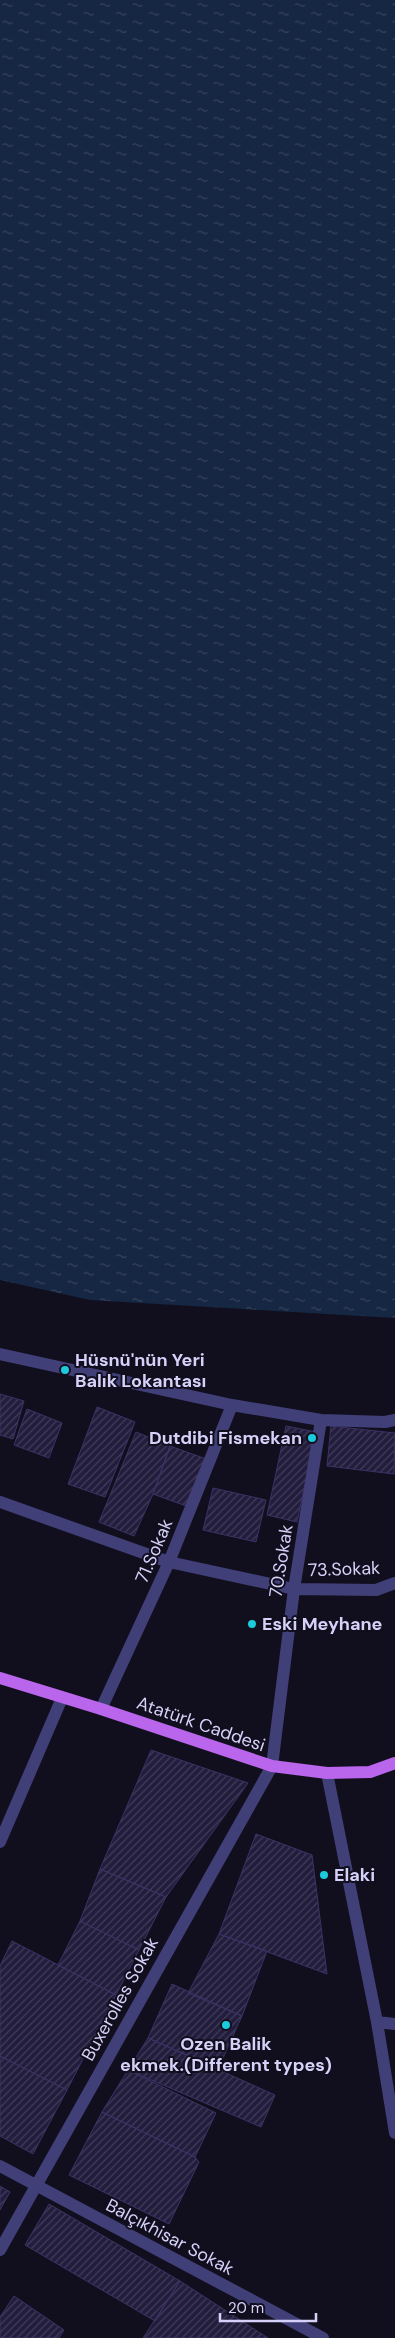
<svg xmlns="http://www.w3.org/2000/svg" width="395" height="2338" font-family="'DM Sans',sans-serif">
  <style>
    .water { fill: url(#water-ripples) }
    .building { fill: url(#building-hatch); stroke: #3c3266 }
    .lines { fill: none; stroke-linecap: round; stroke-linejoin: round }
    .minor { stroke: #413f78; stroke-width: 12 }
    .major { stroke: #b966ec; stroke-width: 12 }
    .poi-dot { fill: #1bcbdc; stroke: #110f1e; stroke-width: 2 }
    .labels { text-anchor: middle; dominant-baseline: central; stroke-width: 4; stroke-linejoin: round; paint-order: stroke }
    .poi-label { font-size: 18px; font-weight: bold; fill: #d6d1f9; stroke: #110f1e; text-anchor: start }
    .street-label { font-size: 18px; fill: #d6d1f9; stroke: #110f1e }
  </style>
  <defs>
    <pattern id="water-ripples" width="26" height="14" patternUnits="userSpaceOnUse" patternTransform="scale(1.25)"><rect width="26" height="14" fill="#152742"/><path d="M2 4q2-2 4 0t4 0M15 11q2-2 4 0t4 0" fill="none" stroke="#36455e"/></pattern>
    <pattern id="building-hatch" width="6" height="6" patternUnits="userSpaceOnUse" patternTransform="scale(1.25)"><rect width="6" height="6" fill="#231d3d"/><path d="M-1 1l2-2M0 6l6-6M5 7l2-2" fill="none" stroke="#423d5a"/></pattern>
  </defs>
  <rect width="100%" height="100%" fill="#110f1e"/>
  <path class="water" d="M0 0H395V1318L90 1300 0 1280Z"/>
  <path class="building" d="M0 1394 24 1401 13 1439 0 1435Z
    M97 1407 135 1422 105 1497 68 1484Z
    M27 1409 62 1423 49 1458 14 1445Z
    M286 1426 316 1432 297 1522 267 1515Z
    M331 1426 395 1433 394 1474 327 1466Z
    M136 1432 170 1446 153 1494 134 1536 99 1522Z
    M170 1446 206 1459 189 1507 153 1494Z
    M213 1488 266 1500 256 1542 203 1530Z
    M151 1750 248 1783 166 1897 100 1869Z
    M256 1834 312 1855 327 1974 219 1934Z
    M100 1869 166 1897 139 1950 80 1921Z
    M80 1921 139 1950 116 1995 58 1965Z
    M219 1934 267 1951 242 2016 188 1993Z
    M12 1941 116 1995 67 2090 0 2056V1966Z
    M172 1984 242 2016 218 2069 148 2038Z
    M148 2038 275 2095 261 2127 128 2070Z
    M0 2056 67 2090 33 2154 0 2136Z
    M128 2070 216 2113 195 2157 102 2112Z
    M102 2112 195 2157 199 2162 169 2224 69 2175Z
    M0 2186 10 2192 0 2210Z
    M49 2204 180 2281 155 2321 25 2245Z
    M180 2281 268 2338H143Z
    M14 2296 64 2330 59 2338H0V2317Z"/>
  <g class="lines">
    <path class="minor" d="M0 1354 232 1405 321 1420 385 1422 395 1420
      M0 1502 169 1562 294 1589 376 1590 395 1583
      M101 1709 169 1562 232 1405
      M327 1773 377 2022 395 2133
      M0 1842 62 1698
      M377 2022 395 2024
      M0 2166 323 2338
      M0 2250 272 1766 294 1589 321 1420"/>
    <path class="major" d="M0 1678 101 1709 272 1766 327 1773 370 1772 395 1763"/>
  </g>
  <g class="poi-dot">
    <circle cx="65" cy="1370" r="5"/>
    <circle cx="312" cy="1438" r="5"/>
    <circle cx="252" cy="1624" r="5"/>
    <circle cx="324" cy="1875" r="5"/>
    <circle cx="226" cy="2025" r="5"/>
  </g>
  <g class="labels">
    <g class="poi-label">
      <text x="75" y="1360">Hüsnü'nün Yeri<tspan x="75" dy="21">Balık Lokantası</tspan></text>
      <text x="302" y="1438" text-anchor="end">Dutdibi Fismekan</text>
      <text x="262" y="1624">Eski Meyhane</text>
      <text x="334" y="1875">Elaki</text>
      <text x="226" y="2044" text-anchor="middle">Ozen Balik<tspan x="226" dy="21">ekmek.(Different types)</tspan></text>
    </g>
    <g class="street-label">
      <text transform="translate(154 1551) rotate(-67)">71.Sokak</text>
      <text transform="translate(281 1561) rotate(-81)">70.Sokak</text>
      <text transform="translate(344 1569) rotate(-2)">73.Sokak</text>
      <text transform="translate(201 1724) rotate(19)">Atatürk Caddesi</text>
      <text transform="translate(120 1999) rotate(-61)">Buxerolles Sokak</text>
      <text transform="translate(170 2237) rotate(28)">Balçıkhisar Sokak</text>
    </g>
  </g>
  <path d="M220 2313v8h96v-8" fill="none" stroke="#d6d1f9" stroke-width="2.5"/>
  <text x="228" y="2313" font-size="15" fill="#d6d1f9" stroke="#110f1e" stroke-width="4" paint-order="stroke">20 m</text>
</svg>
